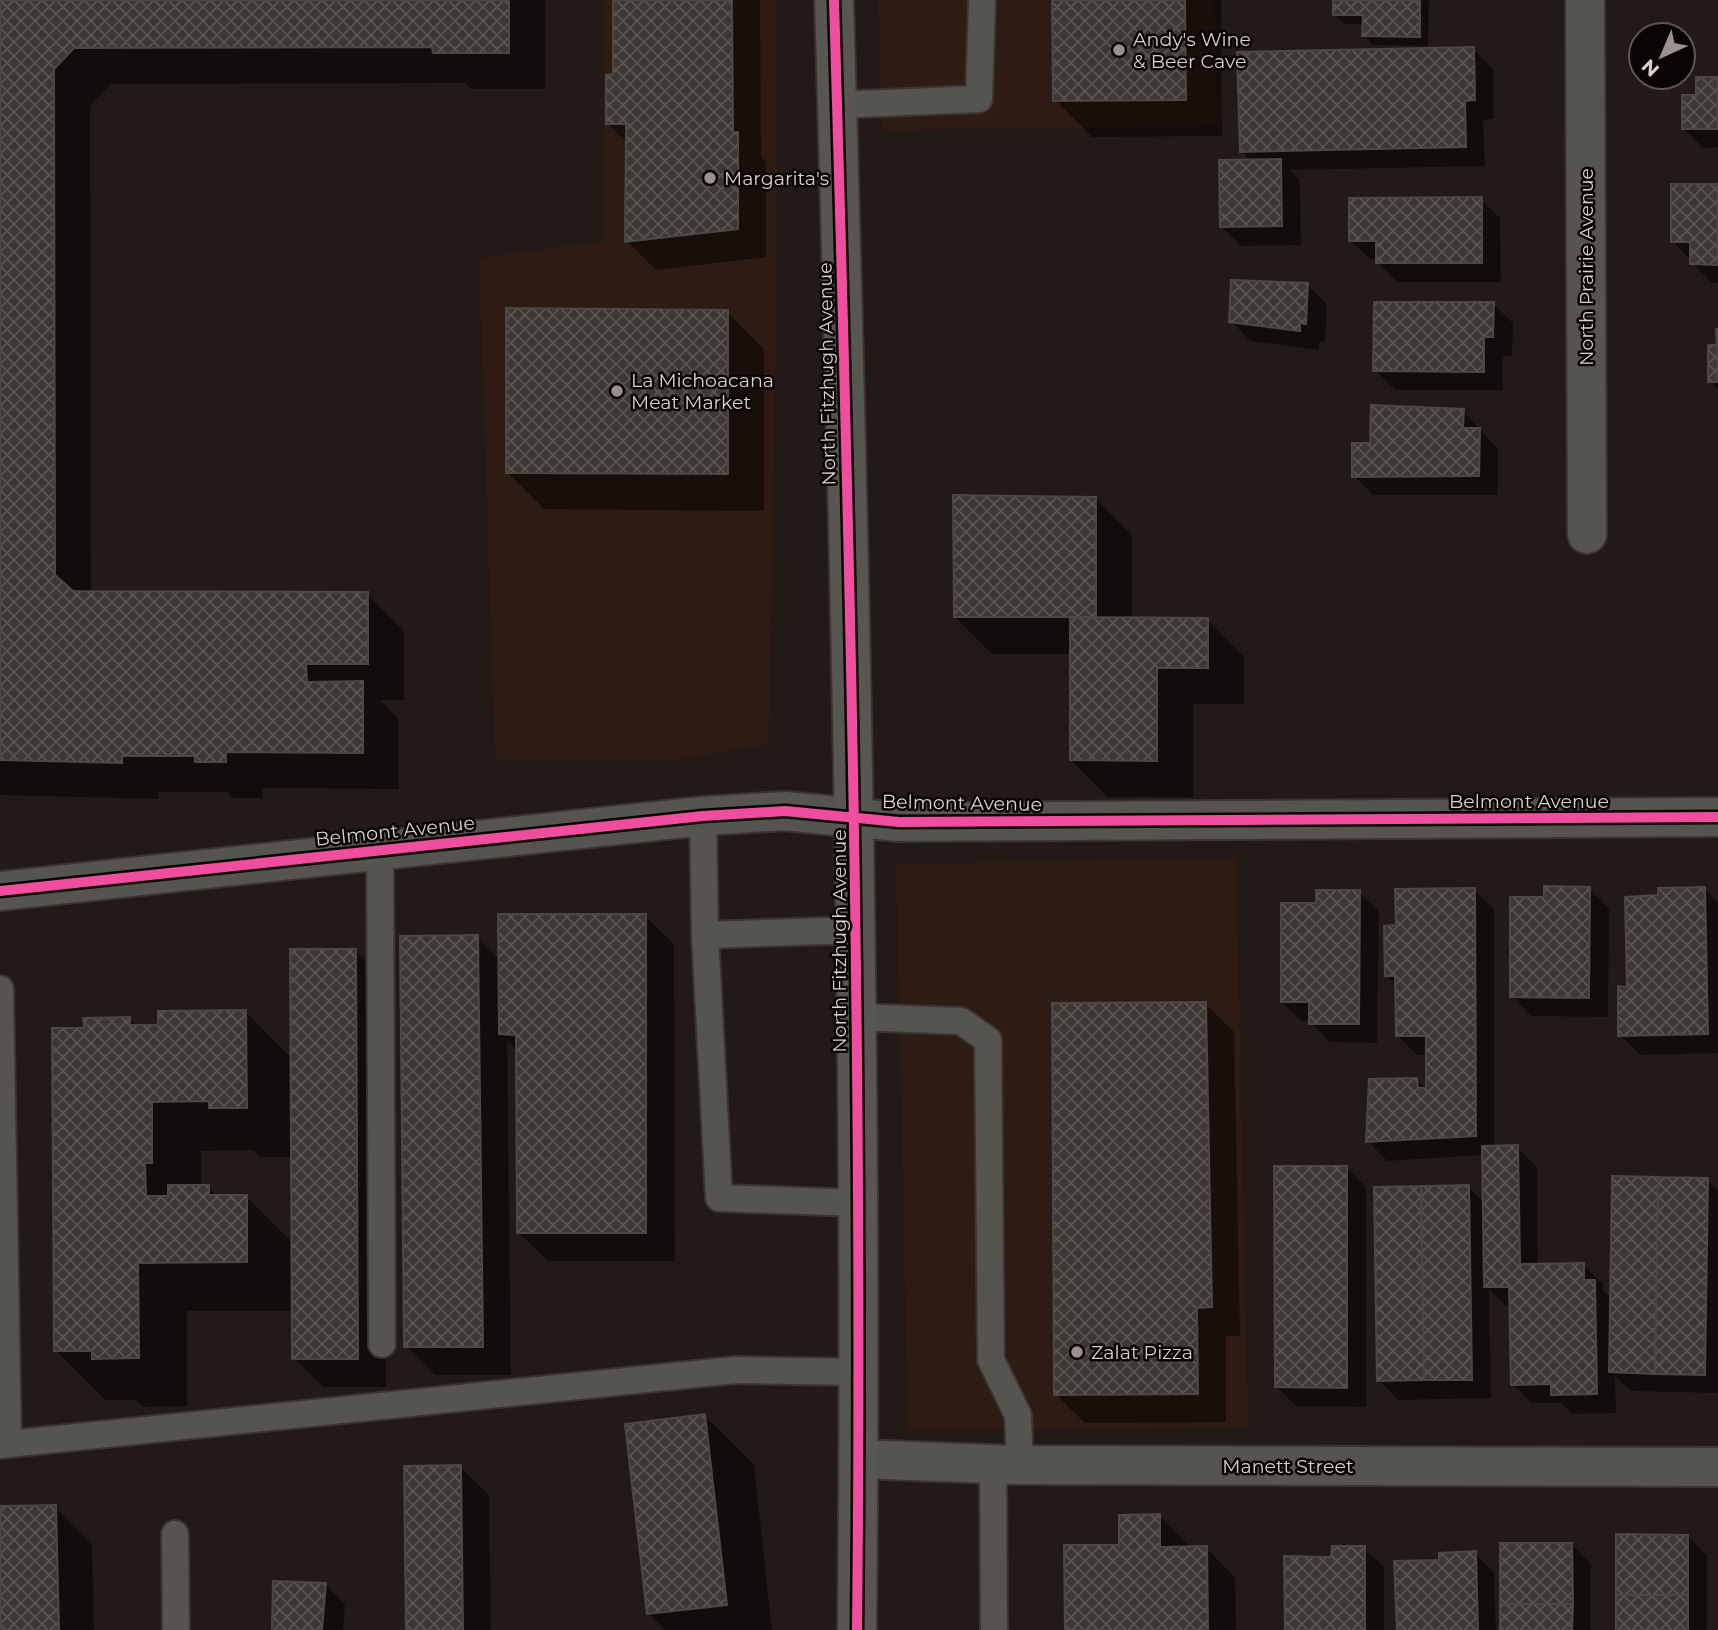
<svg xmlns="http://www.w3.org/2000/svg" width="1718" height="1630" font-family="Montserrat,sans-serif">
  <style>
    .built { fill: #2d1b14 }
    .shadow { fill: #0007; fill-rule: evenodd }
    .building { fill: url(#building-cross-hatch); stroke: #4e4643; stroke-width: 2 }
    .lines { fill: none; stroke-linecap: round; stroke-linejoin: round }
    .lane-casing { stroke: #3b3431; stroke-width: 30 }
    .street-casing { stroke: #3b3431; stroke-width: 42 }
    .secondary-casing { stroke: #3b3431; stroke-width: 42 }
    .lane { stroke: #55544f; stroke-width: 26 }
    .street { stroke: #55544f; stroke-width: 38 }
    .secondary { stroke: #585650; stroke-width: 38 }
    .cycleway-casing { stroke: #0a0504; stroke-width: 15 }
    .cycleway { stroke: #ef4d9e; stroke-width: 10 }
    .poi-dot { fill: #9a908d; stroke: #0a0504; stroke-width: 2.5 }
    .labels { text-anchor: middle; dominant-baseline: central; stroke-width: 5; stroke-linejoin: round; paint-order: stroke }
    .poi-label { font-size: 19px; fill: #dad0cd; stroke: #0a0504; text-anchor: start }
    .street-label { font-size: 19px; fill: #dad0cd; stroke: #0a0504 }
  </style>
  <defs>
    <pattern id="building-cross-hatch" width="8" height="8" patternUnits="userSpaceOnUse" patternTransform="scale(1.75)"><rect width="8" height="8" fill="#3e3835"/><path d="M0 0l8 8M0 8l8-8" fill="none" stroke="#595451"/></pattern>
  </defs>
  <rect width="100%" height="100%" fill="#221a17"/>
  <path class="built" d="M603 0H777V270L769 744 678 759 495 761 479 258 604 241Z
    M878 0H1214L1219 126 882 130Z
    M1236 858 1248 1426 908 1431 896 864Z"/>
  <path class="shadow" d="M0 0H545V89H471L465 83 111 84 90 106 91 593 367 594 404 631V700H380L399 720V789L263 788 262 798H233L227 792H158L159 799 0 795Z
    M614 0H760L761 157 766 162V257L656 270 627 241V143L607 123 614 76Z
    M1054 0H1221L1222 136 1092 137 1055 100Z
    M1335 0H1429L1428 46 1373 45 1364 35V24H1344L1334 14Z
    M1473 49 1493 69 1494 119 1483 120 1485 166 1290 170 1300 180 1301 245 1241 246 1221 226 1251 161 1241 151Z
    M1718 79V147L1703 148 1683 128 1698 97Z
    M1718 186V283H1711L1673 241Z
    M1481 199 1500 218 1501 282H1397L1378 263V259H1370L1350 240Z
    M1307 284 1327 304 1325 342H1319V350L1250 341 1231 321Z
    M1493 304 1513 323 1512 356H1503V390H1395L1375 370Z
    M727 312 764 349V511L544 509 507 472Z
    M1718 347V390L1710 382Z
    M1463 411 1498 449V495H1373L1354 476Z
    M1095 498 1132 535V619L1207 620 1244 657V704H1193V797H1108L1071 760 1072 654H992L955 617Z
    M1589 889 1609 908 1608 1017 1531 1016 1512 996 1545 899Z
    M1705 889 1718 902V1053L1640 1055 1620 1035 1628 988 1660 897Z
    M1474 890 1494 909V1148L1517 1147 1537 1167 1538 1266 1583 1265 1603 1284V1290L1612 1299 1707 1180 1718 1191V1393L1631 1391 1615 1376 1616 1413 1572 1414 1561 1403H1532L1512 1384 1511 1306H1506L1489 1290 1491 1398 1398 1400 1379 1380 1468 1187 1484 1203 1483 1155 1387 1161 1368 1141 1417 1080 1428 1091 1427 1055H1417L1398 1036 1397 986 1386 975 1398 927Z
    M1359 892 1379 911 1377 1043 1330 1042 1310 1021H1302L1282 1002 1318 905Z
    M645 916 674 944 675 1261H548L519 1233 518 1051 507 1040 511 1375H435L406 1346 477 937 500 960Z
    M355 950 384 979 386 1387H323L294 1358V1311H187V1406L143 1407 135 1400H105L55 1350 85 1029 129 1019 137 1027H159L246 1012 292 1059ZM253 1150 260 1157H293V1243L247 1197H218L208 1187H201V1151Z
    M1205 1003 1234 1032 1240 1336H1226V1422L1085 1423 1056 1395Z
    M1346 1167 1366 1187V1407L1296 1406 1277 1387Z
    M705 1416 754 1465 772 1630H665L648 1613Z
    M460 1467 489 1495 491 1630H408Z
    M0 1507H55L92 1544 94 1630H0Z
    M1159 1516 1188 1544V1548H1206L1235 1577 1236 1630H1067L1121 1547Z
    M1688 1536 1707 1556V1630H1618Z
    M1572 1545 1591 1564V1630H1502Z
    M1364 1548 1384 1567V1630H1286L1333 1558Z
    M1475 1553 1494 1573 1496 1630H1398L1441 1562Z
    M325 1584 345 1604 343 1630H273Z"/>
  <path class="building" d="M0 0H509V53H433L432 47 74 48 54 69 55 575 73 591 368 592V664H306L307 682 363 681V753L226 752V762H195V756H122V763L0 760Z
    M613 0H732L733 132H738V229L625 242 626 124H606V75L613 74Z
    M1052 0H1185L1186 100 1053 101Z
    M1333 0H1420V37L1362 36 1363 15H1333Z
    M1474 47 1475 100 1465 101 1466 147 1240 152 1237 52Z
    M1696 77H1718V129H1682V95H1696Z
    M1281 159 1282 226 1220 227 1219 160Z
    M1671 184H1718V265L1690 264V242H1671Z
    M1482 197V263H1376V241H1349V198Z
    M1231 280 1308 283 1306 324 1300 323V331L1229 322Z
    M1374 302H1494L1493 337H1484V372L1373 371Z
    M506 308 728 310V474L506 473Z
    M1716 329H1718V382H1708V345H1717Z
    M1371 405 1464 409 1463 428H1480L1479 476 1352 477V443H1370Z
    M953 495 1096 497V617H954Z
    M1096 617 1208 618V668H1157V761L1070 760V618Z
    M1544 886 1590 887 1589 998 1510 997V897H1544Z
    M1705 887 1708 1034 1618 1036V986L1627 987 1625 897 1658 895V888Z
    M1475 888 1476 1136 1366 1142 1369 1079 1417 1078 1418 1088H1426V1036H1396L1395 976H1385L1384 926 1396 925 1395 889Z
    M1316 890H1360L1359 1024H1309V1002H1281V903H1316Z
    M498 914H646V1233H517L516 1035 499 1034Z
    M478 935 483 1347H404L400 936Z
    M290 949H356L358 1359H292Z
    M1206 1002 1212 1307 1197 1308 1198 1394 1054 1395 1052 1003Z
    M246 1010 247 1108H209V1101L152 1102V1163H145L146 1196H168V1185H209V1195H247V1262L138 1263 139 1358 92 1359V1351H54L52 1028H84L83 1018 130 1017V1025H158V1011Z
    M1518 1145 1520 1264 1584 1263V1280H1595L1597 1394 1551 1395V1384L1511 1385 1509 1287H1484L1482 1146Z
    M1274 1166H1347V1388L1275 1387Z
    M1612 1176 1658 1177 1655 1374 1609 1372Z
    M1658 1177 1708 1178 1705 1375 1655 1374Z
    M1469 1185 1472 1380H1424L1421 1186Z
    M1421 1186 1424 1380 1377 1381 1374 1187Z
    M705 1414 727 1605 647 1614 625 1424Z
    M461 1465 463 1630H406L404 1466Z
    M56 1505 59 1630H0V1506Z
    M1160 1514V1547L1207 1546 1208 1630H1065L1064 1545H1119V1515Z
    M1616 1534 1688 1535V1595H1616Z
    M1500 1543H1572L1573 1604H1500Z
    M1332 1546H1365V1630H1285L1284 1556 1331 1557Z
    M1476 1551 1478 1630H1397L1394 1561 1439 1560V1553Z
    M273 1581 326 1583 322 1630H272Z
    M1616 1595H1688V1630H1616Z
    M1500 1604H1573L1572 1630H1500Z"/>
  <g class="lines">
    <defs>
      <path id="lane" d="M837 105 979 99 982 0
        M703 816 705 935 719 1198 857 1203
        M380 850 382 1344
        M705 935 856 930
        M0 989 8 1444 0 1445
        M856 1017 961 1021 988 1040 991 1360 1018 1415 1020 1465
        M8 1444 735 1370 858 1372
        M993 1464 994 1630
        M175 1534 176 1630"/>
      <path id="street" d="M1585 0 1587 534
        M0 891 703 816 785 811 899 822 1718 817
        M859 1459 1020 1465 1718 1467"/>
      <path id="secondary" d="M834 0C850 543 863 1087 857 1630"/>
    </defs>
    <use href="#lane" class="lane-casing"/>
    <use href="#street" class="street-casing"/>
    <use href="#secondary" class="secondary-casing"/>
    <use href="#lane" class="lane"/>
    <use href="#street" class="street"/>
    <use href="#secondary" class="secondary"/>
    <defs>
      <path id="cycleway" d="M834 0C850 543 863 1087 857 1630
        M0 891 703 816 785 811 899 822 1718 817"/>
    </defs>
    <use href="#cycleway" class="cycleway-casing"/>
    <use href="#cycleway" class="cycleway"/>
  </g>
  <g class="poi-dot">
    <circle cx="1119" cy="50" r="7"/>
    <circle cx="710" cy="178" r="7"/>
    <circle cx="617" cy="391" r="7"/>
    <circle cx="1077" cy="1352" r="7"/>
  </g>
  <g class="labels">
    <g class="poi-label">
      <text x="1133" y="39">Andy's Wine<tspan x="1133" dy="22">&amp; Beer Cave</tspan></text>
      <text x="724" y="178">Margarita's</text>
      <text x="631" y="380">La Michoacana<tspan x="631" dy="22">Meat Market</tspan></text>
      <text x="1091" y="1352">Zalat Pizza</text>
    </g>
    <g class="street-label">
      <text transform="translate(1586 267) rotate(-90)">North Prairie Avenue</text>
      <text transform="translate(827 374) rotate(-91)">North Fitzhugh Avenue</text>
      <text x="1529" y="801">Belmont Avenue</text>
      <text transform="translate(962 803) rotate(1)">Belmont Avenue</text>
      <text transform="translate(395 831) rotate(-6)">Belmont Avenue</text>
      <text transform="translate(839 941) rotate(-90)">North Fitzhugh Avenue</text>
      <text x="1288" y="1466">Manett Street</text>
    </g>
  </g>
  <g transform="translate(1662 56) rotate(224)"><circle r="33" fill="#0a0504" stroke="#5d5654" stroke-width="2"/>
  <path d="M0-5L12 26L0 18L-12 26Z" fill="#9a908d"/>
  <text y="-10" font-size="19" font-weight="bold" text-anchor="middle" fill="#dad0cd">N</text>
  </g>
</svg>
